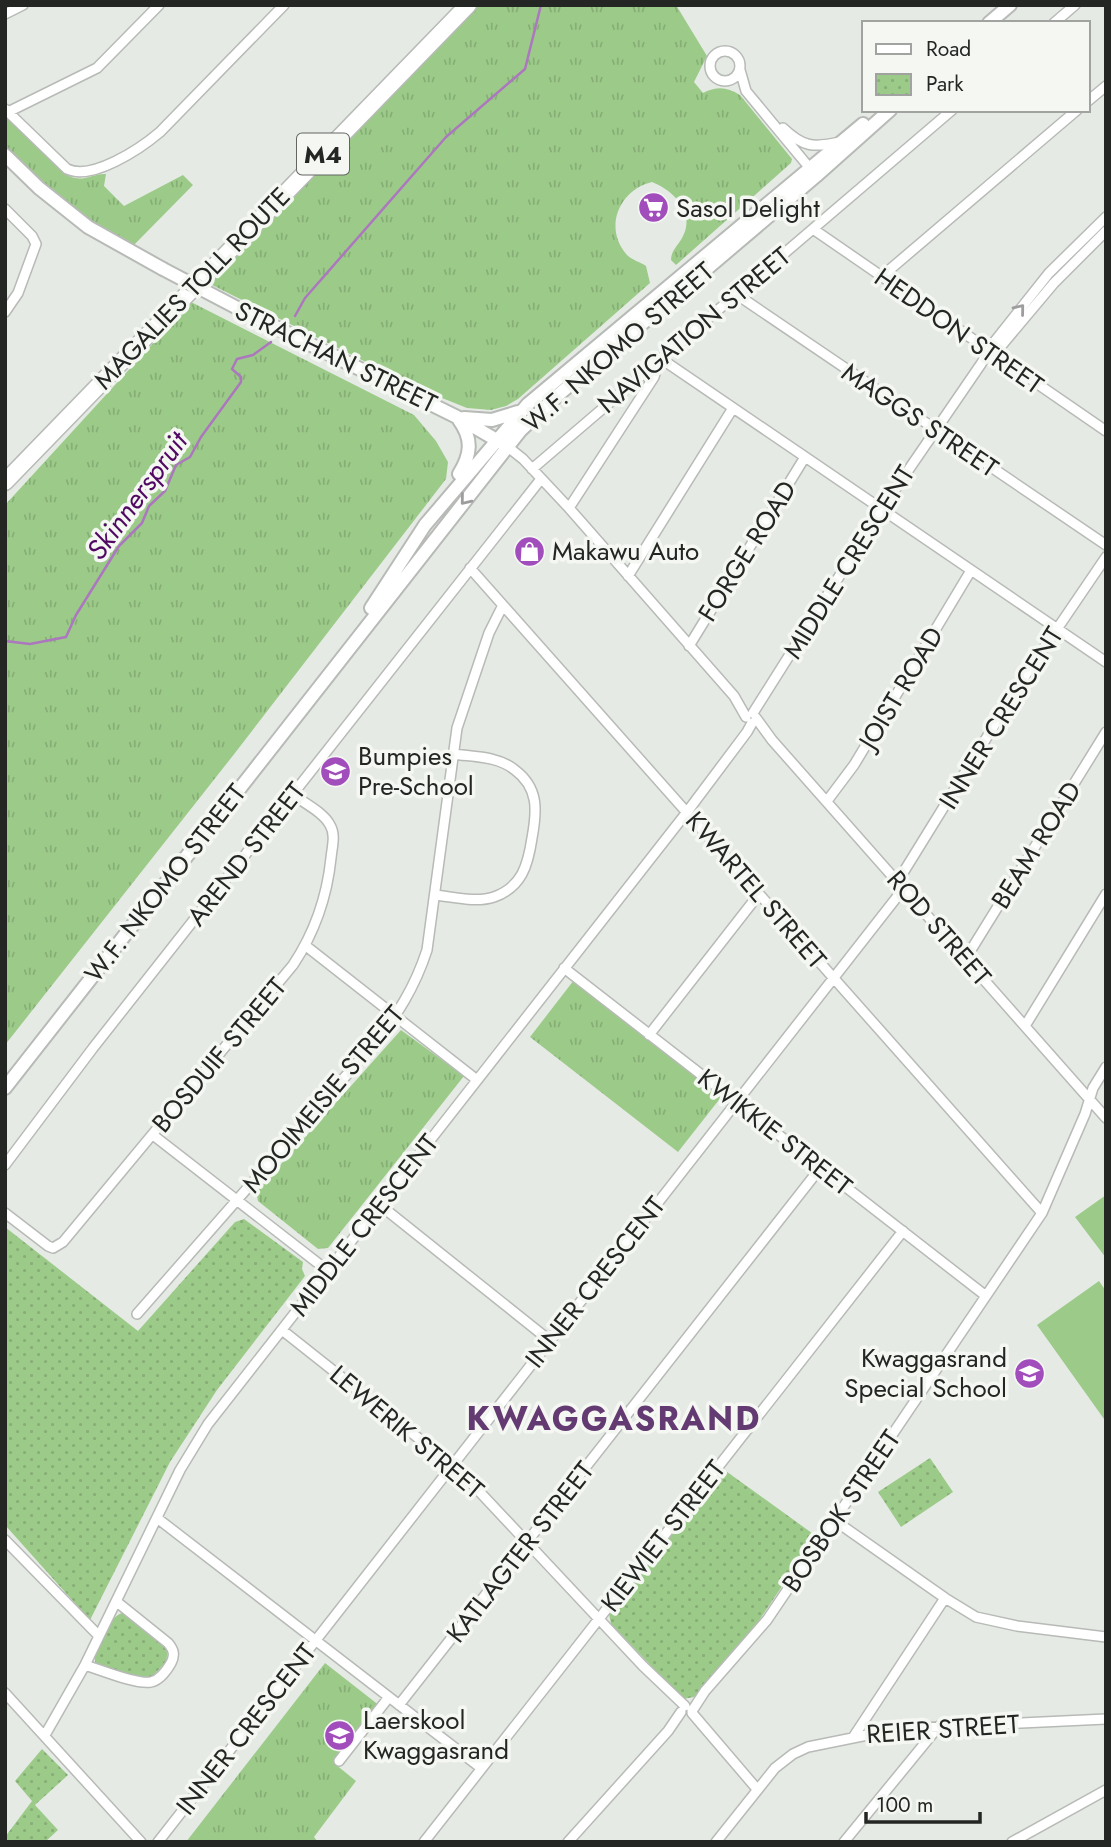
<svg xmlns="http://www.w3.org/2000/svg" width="1111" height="1847" font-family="Jost,sans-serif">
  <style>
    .grass { fill: url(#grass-tufts) }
    .park { fill: url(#park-dots) }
    .garden { fill: #9ccb89 }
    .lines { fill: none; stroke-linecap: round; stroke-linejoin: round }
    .stream { stroke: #ac77be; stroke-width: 2.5 }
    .street-casing { stroke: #b7bab6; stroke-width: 12 }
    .secondary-casing { stroke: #b7bab6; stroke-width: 16 }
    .highway-casing { stroke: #b7bab6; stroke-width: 19 }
    .street { stroke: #fff; stroke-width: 9 }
    .secondary { stroke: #fff; stroke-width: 12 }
    .highway { stroke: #fff; stroke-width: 16 }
    .secondary-bridge-casing { stroke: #b7bab6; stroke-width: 16; stroke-linecap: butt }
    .secondary-bridge { stroke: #fff; stroke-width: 12 }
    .oneway { stroke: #9c9d9c }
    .labels { text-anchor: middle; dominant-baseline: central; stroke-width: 7; stroke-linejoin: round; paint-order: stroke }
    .shield { fill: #f4f7f2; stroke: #626562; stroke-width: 2 }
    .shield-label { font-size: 24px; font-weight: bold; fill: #242624 }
    .poi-label { font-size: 26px; fill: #242624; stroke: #f4f7f2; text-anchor: start }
    .street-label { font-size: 26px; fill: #242624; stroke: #f4f7f2 }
    .water-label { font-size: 28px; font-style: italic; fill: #500863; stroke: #f4f7f2 }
    .district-label { font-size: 33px; font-weight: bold; letter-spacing: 2px; fill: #633a71; stroke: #f4f7f2 }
  </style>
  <defs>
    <pattern id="grass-tufts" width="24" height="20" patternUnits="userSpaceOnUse" patternTransform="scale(1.75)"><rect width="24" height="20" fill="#9ccb89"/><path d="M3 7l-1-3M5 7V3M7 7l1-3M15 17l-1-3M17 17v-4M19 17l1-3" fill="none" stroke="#86ae76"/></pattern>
    <pattern id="park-dots" width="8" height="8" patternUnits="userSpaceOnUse" patternTransform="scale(1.75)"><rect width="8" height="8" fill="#9ccb89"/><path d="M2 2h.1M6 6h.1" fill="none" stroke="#86ae76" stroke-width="1.8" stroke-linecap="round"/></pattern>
  </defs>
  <rect width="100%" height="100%" fill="#e6eae5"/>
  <path class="grass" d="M479 5H676L707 56 694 82 703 93C717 86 727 87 740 95L792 159 791 163 676 265 671 260C671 250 679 245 683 236 695 212 674 191 652 182 619 190 603 228 627 255 632 260 640 262 646 266L650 283 518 399 506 406 491 410 467 408 422 390 208 283Z
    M5 114 69 176C84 183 92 173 106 174L104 186 124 206 183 175 193 185 132 247C84 218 44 185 5 146Z
    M191 302 414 415 436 441 448 462 446 479 235 753 5 1045V505Z
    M574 980 722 1096 678 1152 530 1037Z
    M401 1030 464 1076 328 1248 318 1249 258 1201 256 1192Z
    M325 1663 380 1706 335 1764 356 1781 314 1837 318 1842H186Z"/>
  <path class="park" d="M244 1219 303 1262 302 1269 305 1276 217 1390 170 1462 90 1620 5 1525V1227L138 1331 235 1222Z
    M930 1458 953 1492 901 1527 878 1492Z
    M723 1469 816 1536 758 1622 694 1697 683 1699 611 1624 609 1614Z
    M122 1613 168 1650 166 1662 149 1680 99 1666 95 1662C94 1648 109 1617 122 1613Z
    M42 1749 68 1775 35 1805 58 1830 45 1842H9L5 1837 32 1801 15 1781Z"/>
  <path class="garden" d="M1106 1195V1258L1075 1217Z
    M1099 1281 1106 1291 1104 1419 1037 1325Z"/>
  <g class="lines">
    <path class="stream" d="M295 316 305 298 446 137 525 69 541 5
      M5 641 30 644 66 637 76 615 119 546 142 523 149 506 165 491 176 465 190 457 201 437 241 382V377L232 369 237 359 253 355 271 342"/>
    <defs>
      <path id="street" d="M5 14 23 5
        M1054 23 1075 5
        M710 66a15 15 0 1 1 30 0a15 15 0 1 1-30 0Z
        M740 70 746 91 813 172
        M1088 101 1106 86
        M5 109 67 169C92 181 140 149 160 132L284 5
        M8 112 97 68 159 5
        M783 128C803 147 813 148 840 142
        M5 209 32 236 36 244 18 293 5 312
        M813 229 1106 431
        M881 277 1077 110
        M736 294 1106 545
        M991 358 1054 283 1106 231
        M508 447 523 459 569 508 734 696 746 717
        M532 469 952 110
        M569 508 654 377 660 358 1106 662
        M470 568 1042 1213
        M628 576 733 408
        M689 646 805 457
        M753 713 881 510 981 364 995 341 1049 273 1106 217
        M756 718 772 740 1106 1118
        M827 801 854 765 970 572
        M898 881 1021 682 1106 557
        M435 895C454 897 476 903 494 897 522 887 528 865 532 838 537 811 539 788 515 770 498 756 474 757 453 754
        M306 946 477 1080
        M966 958 1106 732
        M564 968 986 1296
        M1025 1026 1106 894
        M649 1035 759 894
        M153 1135 328 1271
        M5 1165 93 1048 541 479
        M380 1205 549 1340
        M5 1213 48 1246 53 1248 63 1242 293 965C315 932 327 897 331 858 332 847 336 835 330 825 323 812 304 803 292 794
        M137 1314 372 1046C397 1016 415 987 427 950L457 728 489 633 502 607
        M282 1330 461 1472 643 1666 685 1706
        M157 1518 481 1768
        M834 1520 945 1598 976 1617 1017 1626 1106 1637
        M5 1540 99 1636
        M85 1665C101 1670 137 1685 151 1682 160 1680 167 1670 171 1663 175 1655 174 1650 168 1643L117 1602
        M5 1693 141 1842
        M399 1705 821 1167
        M692 1711 705 1691 767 1620 1042 1213 1085 1114 1093 1088 1106 1067
        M692 1713 757 1789
        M45 1735 85 1665 180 1470 208 1424 687 812 747 732 752 723
        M854 1736 945 1598
        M339 1761 389 1697
        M158 1842 904 888
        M424 1842 903 1231
        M568 1842 668 1731 681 1712
        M716 1842 775 1768 793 1754 808 1747 897 1729 1106 1719
        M844 1842 939 1726
        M1012 1842 1106 1790"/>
      <path id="secondary" d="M989 23 1010 5
        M5 155 39 188 88 227 163 269
        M245 312 457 417 500 442
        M464 418 492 420 518 412
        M459 474C471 455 473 439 459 420
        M371 608 425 525 528 404 863 124
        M5 1088 520 431 557 396 816 176 890 110"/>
      <path id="highway" d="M5 482 468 5"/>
    </defs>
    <use href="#street" class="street-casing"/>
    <use href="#secondary" class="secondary-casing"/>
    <use href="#highway" class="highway-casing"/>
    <use href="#street" class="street"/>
    <use href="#secondary" class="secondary"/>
    <use href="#highway" class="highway"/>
    <defs>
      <path id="secondary-bridge" d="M163 269 245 312"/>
    </defs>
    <use href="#secondary-bridge" class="secondary-bridge-casing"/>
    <use href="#secondary-bridge" class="secondary-bridge"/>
  </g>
  <defs><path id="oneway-chevron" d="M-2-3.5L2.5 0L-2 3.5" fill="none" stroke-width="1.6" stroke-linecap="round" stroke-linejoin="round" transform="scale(1.75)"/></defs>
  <g class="oneway">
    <use href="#oneway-chevron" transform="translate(1020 309) rotate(-51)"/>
    <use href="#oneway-chevron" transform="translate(465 500) rotate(129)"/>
  </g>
  <defs>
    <symbol id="supermarket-disc" viewBox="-11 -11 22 22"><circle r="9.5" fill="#a14dbc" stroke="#f4f7f2"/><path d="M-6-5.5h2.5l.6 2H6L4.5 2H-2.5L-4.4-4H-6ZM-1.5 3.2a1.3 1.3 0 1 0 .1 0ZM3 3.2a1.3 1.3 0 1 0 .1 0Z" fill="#fff"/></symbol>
    <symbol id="shop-disc" viewBox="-11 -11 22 22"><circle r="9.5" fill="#a14dbc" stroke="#f4f7f2"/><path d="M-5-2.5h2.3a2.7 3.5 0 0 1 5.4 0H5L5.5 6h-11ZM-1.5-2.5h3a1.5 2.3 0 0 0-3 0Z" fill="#fff"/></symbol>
    <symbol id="school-disc" viewBox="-11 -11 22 22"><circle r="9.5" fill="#a14dbc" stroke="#f4f7f2"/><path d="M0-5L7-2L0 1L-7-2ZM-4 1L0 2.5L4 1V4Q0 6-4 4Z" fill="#fff"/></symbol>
  </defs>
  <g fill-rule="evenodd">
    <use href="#supermarket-disc" x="636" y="190" width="35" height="35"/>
    <use href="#shop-disc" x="512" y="534" width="35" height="35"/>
    <use href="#school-disc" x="318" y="754" width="35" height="35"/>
    <use href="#school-disc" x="1012" y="1356" width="35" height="35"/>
    <use href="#school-disc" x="322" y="1718" width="35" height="35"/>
  </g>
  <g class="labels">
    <rect class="shield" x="297" y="133.5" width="52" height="41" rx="5"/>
    <g class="shield-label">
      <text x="323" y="154">M4</text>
    </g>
    <g class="poi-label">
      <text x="676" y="208">Sasol Delight</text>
      <text x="552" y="551">Makawu Auto</text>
      <text x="358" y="756">Bumpies<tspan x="358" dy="30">Pre-School</tspan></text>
      <text x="1007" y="1358" text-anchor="end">Kwaggasrand<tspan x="1007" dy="30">Special School</tspan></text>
      <text x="363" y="1720">Laerskool<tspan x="363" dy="30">Kwaggasrand</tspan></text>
    </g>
    <g class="street-label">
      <text transform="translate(192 288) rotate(-46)">MAGALIES TOLL ROUTE</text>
      <text transform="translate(694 330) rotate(-40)">NAVIGATION STREET</text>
      <text transform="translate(959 331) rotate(35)">HEDDON STREET</text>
      <text transform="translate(618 347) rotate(-41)">W.F. NKOMO STREET</text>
      <text transform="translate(336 357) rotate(26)">STRACHAN STREET</text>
      <text transform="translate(920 420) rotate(34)">MAGGS STREET</text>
      <text transform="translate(747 551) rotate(-58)">FORGE ROAD</text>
      <text transform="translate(849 562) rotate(-58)">MIDDLE CRESCENT</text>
      <text transform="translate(901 688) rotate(-59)">JOIST ROAD</text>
      <text transform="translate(1001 718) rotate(-58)">INNER CRESCENT</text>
      <text transform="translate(1036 845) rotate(-58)">BEAM ROAD</text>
      <text transform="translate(246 854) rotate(-52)">AREND STREET</text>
      <text transform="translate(165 883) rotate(-52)">W.F. NKOMO STREET</text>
      <text transform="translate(756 890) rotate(49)">KWARTEL STREET</text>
      <text transform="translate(939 928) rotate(49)">ROD STREET</text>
      <text transform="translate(219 1055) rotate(-50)">BOSDUIF STREET</text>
      <text transform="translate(323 1099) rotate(-50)">MOOIMEISIE STREET</text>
      <text transform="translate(775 1132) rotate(38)">KWIKKIE STREET</text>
      <text transform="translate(364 1225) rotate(-52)">MIDDLE CRESCENT</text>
      <text transform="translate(595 1282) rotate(-52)">INNER CRESCENT</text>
      <text transform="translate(407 1432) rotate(40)">LEWERIK STREET</text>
      <text transform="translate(841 1511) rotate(-56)">BOSBOK STREET</text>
      <text transform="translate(663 1536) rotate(-52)">KIEWIET STREET</text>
      <text transform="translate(520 1552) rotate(-52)">KATLAGTER STREET</text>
      <text transform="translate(246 1729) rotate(-52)">INNER CRESCENT</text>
      <text transform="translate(943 1729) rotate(-4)">REIER STREET</text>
    </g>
    <g class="water-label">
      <text transform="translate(137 496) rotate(-54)">Skinnerspruit</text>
    </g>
    <g class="district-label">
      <text x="614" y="1418">KWAGGASRAND</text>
    </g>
  </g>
  <rect width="1111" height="1847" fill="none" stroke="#242624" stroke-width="14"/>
  <rect x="862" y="21" width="228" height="91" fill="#f4f7f2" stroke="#a1a3a0" stroke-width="2"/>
  <rect x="876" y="44" width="35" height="10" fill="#ffffff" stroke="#a1a3a0" stroke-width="2"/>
  <text x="926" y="56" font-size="21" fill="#242624">Road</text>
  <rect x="876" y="74" width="35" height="21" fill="url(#park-dots)" stroke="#a1a3a0" stroke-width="2"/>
  <text x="926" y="91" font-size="21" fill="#242624">Park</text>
  <path d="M866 1812v10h114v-10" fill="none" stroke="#242624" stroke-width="3.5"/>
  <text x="876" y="1812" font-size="21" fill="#242624" stroke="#f4f7f2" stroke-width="5" paint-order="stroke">100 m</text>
</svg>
